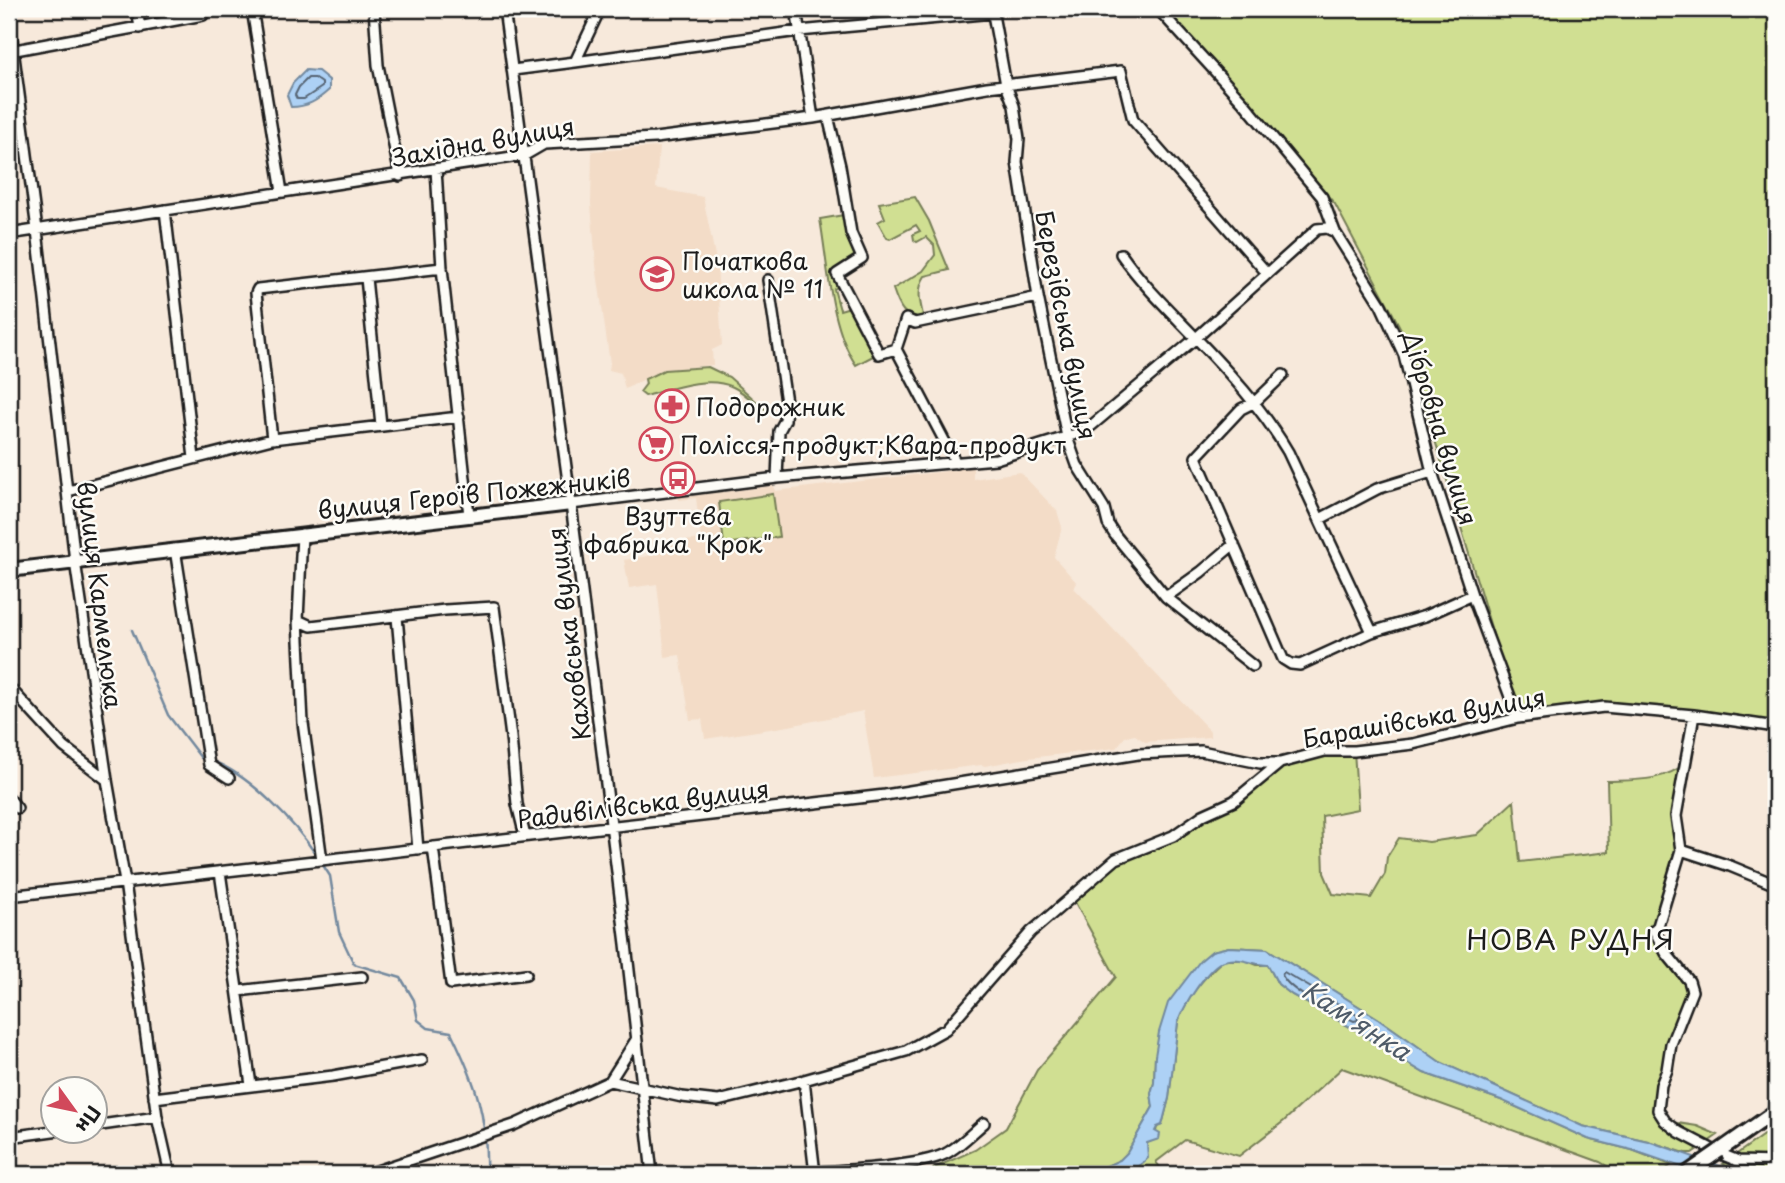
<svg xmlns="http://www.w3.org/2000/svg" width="1785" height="1183" font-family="'Playpen Sans',sans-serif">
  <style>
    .built { fill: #f3dcc7 }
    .green { fill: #d0df92; stroke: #767e57; stroke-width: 2 }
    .water { fill: #add1f5; stroke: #73899e; stroke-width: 2 }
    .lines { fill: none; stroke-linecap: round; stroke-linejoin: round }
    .shore { stroke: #566473; stroke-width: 2 }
    .stream { stroke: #73899e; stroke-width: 2.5 }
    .street-casing { stroke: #1c1c1c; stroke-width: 14 }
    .secondary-casing { stroke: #1c1c1c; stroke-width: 18 }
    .street { stroke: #fdfcf7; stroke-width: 9 }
    .secondary { stroke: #fdfcf7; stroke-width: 12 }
    .secondary-bridge-casing { stroke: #1c1c1c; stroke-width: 18; stroke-linecap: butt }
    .secondary-bridge { stroke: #fdfcf7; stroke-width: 12 }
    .labels { text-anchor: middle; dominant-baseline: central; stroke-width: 5; stroke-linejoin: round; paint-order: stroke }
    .street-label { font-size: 24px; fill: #1c1c1c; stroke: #fdfcf7 }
    .poi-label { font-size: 24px; fill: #1c1c1c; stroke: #fdfcf7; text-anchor: start }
    .water-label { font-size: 26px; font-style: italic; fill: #4f5b68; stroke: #fdfcf7 }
    .quarter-label { font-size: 28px; letter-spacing: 2px; fill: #1c1c1c; stroke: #fdfcf7 }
  </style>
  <rect width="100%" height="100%" fill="#f7e9db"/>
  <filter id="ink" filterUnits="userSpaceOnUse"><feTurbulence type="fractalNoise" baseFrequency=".0143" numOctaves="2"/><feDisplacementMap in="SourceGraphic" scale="14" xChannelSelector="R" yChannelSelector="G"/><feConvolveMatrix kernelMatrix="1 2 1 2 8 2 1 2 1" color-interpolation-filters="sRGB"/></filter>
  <g filter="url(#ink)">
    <path class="built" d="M659 147 656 188 703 197 717 265 722 345 712 350 713 365 663 370 625 389 621 373 609 370 610 363 596 265 591 204 592 151Z
      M958 468H973V479L1020 472 1057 511 1062 527 1054 557 1077 583 1074 588 1210 731V737L1145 742 1135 735 1125 737 1116 748 1028 758 985 766 982 765 874 778 863 711 789 726 705 739 702 719 690 720 680 655 665 657 657 584 629 588 624 560 654 555 653 545 701 539 696 498 679 500V497L774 486 775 491 956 470Z"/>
    <path class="green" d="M1166 9H1776V725L1604 707 1518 718 1403 333 1335 204Z
      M915 197 929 221 949 270 925 276C916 290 920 303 924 319 904 319 899 307 893 289L923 271 935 255 934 245 926 237 917 242 914 240 913 234 920 231 916 225 890 239 887 238 878 222 885 218 879 203Z
      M844 215 848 239 855 256 854 260 833 273 839 286 834 289 840 310 850 307 875 355 856 365C830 327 828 264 820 219Z
      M708 367 729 377 765 409 760 408C752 401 744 392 733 387 707 375 671 389 645 396L640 392 646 384 645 379 664 370Z
      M773 494 779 537 724 544 719 502Z
      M1354 751 1358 809 1322 816 1324 873 1333 894 1371 898 1385 874 1387 857 1399 838 1429 842 1477 835 1514 801 1520 862 1609 852 1607 781C1635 780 1663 782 1686 763L1676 816 1681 850 1658 926 1659 940 1689 981 1685 1005 1658 1110 1665 1121 1697 1126 1718 1135 1692 1153H1685L1648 1141 1582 1126 1440 1062 1379 1019 1267 949 1229 947 1212 951 1155 1056 1154 1083 1151 1093 1153 1107 1127 1153 1120 1160 1089 1174H929L934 1168 975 1150 1006 1128 1037 1070 1116 977 1072 897 1116 859 1234 801 1280 763Z
      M1223 960H1245L1257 965H1268L1278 984 1292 995 1363 1034 1374 1043 1424 1073 1501 1100 1588 1139 1632 1150 1671 1165 1661 1174H1620L1600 1162 1342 1068 1284 1121 1239 1156 1185 1140 1156 1162 1162 1170 1153 1174H1127L1139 1168 1147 1143 1154 1140 1157 1127 1162 1125 1169 1098 1178 1022C1186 999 1204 977 1223 960Z
      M1776 1126V1174L1734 1171 1723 1164Z"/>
    <path class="water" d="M306 70 318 71 329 80V90C317 101 307 107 291 107L287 95 293 83Z
      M1229 947 1267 949 1379 1019 1440 1062 1582 1126 1648 1141 1734 1171 1769 1174H1706L1690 1170 1632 1150 1588 1139 1501 1100 1424 1073 1374 1043 1363 1034 1292 995 1278 984 1268 965C1253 965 1239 956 1224 961 1209 965 1183 1007 1178 1022L1169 1098 1162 1125 1157 1127 1155 1131 1160 1134 1159 1139 1147 1143 1148 1158C1128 1178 1115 1174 1089 1174L1120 1160 1127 1153 1153 1107 1151 1093 1154 1083 1155 1056 1159 1032 1168 1003 1200 961 1212 951Z"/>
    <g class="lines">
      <path class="shore" d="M308 78H315L322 83V87L304 99H297L295 95 299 87Z
        M1284 972 1357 1015 1358 1020 1354 1021C1335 1012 1290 993 1282 975Z"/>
      <path class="stream" d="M132 630 168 715 201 758 205 759
        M212 761C250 775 295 823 317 856
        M321 862 330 876 339 932 354 964 401 978 414 1000 418 1020 428 1028 451 1032C476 1083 488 1117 486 1174"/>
      <defs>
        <path id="street" d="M137 9 140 28
          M252 9 282 192
          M374 9 378 65 400 176
          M504 9 571 504 626 944 652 1174
          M796 9 813 118
          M992 9 1006 85 1014 106 1019 139 1017 162 1038 297 1067 437 1077 465 1104 508 1108 524 1115 535 1166 597 1253 666
          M1158 9 1244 103 1322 197 1335 232 1381 305 1404 355 1432 472 1472 595 1518 718
          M9 19 37 230 75 561 107 780 125 882 157 1117 170 1174
          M10 51 203 15
          M575 62 799 31 993 13
          M513 70 575 62 600 9
          M828 116 840 166 851 233 862 258 837 274 879 354 896 349 906 319 915 323 1038 297
          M436 169 442 268 469 515
          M165 210 194 458
          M9 234 525 155 544 144 655 138 813 118 987 87 1121 71 1133 120 1267 273
          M1121 254C1142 284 1168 309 1193 335 1228 371 1262 408 1288 452L1372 632
          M366 278 381 425
          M768 280 786 402 785 420 779 431 777 478
          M896 349 956 463
          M1283 375 1255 402 1241 409 1196 457 1283 659 1291 664 1300 665 1372 632 1425 616 1472 595
          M272 439 256 293 258 289 442 268
          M68 491 272 439 459 417
          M571 504 777 478 996 459 1079 433 1091 426 1196 338 1317 229 1327 228 1335 232
          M1320 519 1377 489 1432 472
          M302 534 298 620 303 723 322 860
          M175 549 209 765 229 778
          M1166 597 1201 572 1234 544
          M397 617 418 849
          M298 620 311 626 445 610 494 607 511 737 517 804 525 836
          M9 687 64 747 107 780
          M1694 715 1676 816 1681 850 1658 926 1654 930 1666 953 1689 981 1692 991 1671 1044 1667 1070 1661 1085 1658 1110 1665 1121 1679 1132 1721 1154 1738 1161 1776 1162
          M9 798 17 808
          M433 847 451 984 526 974
          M1681 850 1730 866 1776 885
          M220 872 251 1085
          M9 896 885 795 1138 754 1201 751 1260 763H1280
          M238 991 362 977
          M804 1080 815 1174
          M610 1081 636 1040
          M154 1098 333 1076 422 1060
          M94 1126 157 1117
          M9 1137 60 1130
          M815 1172C847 1170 917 1167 945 1154 959 1147 972 1133 984 1123
          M368 1174 514 1125 610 1081 682 1097 718 1101 804 1080 906 1051 946 1029 1031 932 1116 859 1173 836 1203 815 1234 801 1280 763 1325 751H1354L1413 744 1518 718 1604 707 1694 715 1776 727"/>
        <path id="secondary" d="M9 570 571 504
          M1719 1151 1776 1111"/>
      </defs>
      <use href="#street" class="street-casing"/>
      <use href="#secondary" class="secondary-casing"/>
      <use href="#street" class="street"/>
      <use href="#secondary" class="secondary"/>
      <defs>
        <path id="secondary-bridge" d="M1686 1174 1719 1151"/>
      </defs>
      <use href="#secondary-bridge" class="secondary-bridge-casing"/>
      <use href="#secondary-bridge" class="secondary-bridge"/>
    </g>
  </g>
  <defs>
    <symbol id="school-ring" viewBox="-11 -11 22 22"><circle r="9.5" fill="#fdfcf7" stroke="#d1495b" stroke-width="1.5"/><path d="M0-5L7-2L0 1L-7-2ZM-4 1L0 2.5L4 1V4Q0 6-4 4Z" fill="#d1495b"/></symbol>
    <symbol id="pharmacy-ring" viewBox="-11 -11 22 22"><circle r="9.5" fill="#fdfcf7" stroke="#d1495b" stroke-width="1.5"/><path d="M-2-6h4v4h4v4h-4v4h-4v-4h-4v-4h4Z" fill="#d1495b"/></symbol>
    <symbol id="supermarket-ring" viewBox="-11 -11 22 22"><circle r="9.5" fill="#fdfcf7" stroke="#d1495b" stroke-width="1.5"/><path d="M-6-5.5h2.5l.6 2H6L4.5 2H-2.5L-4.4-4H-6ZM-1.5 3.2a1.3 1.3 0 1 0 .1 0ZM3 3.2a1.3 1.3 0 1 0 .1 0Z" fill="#d1495b"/></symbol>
    <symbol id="bus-ring" viewBox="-11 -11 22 22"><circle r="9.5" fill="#fdfcf7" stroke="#d1495b" stroke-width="1.5"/><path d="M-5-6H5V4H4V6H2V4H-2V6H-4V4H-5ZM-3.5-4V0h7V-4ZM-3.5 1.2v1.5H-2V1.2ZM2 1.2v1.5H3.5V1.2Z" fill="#d1495b"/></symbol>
  </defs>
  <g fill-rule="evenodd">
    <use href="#school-ring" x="638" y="255" width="38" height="38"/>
    <use href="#pharmacy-ring" x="653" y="387" width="38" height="38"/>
    <use href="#supermarket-ring" x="637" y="425" width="38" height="38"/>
    <use href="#bus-ring" x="659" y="460" width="38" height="38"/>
  </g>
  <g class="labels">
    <g class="street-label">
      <text transform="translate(483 141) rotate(-10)">Західна вулиця</text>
      <text transform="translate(1067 325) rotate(79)">Березівська вулиця</text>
      <text transform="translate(1441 428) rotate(73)">Дібровна вулиця</text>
      <text transform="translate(474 493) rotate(-6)">вулиця Героїв Пожежників</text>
      <text transform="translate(101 595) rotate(83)">вулиця Кармелюка</text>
      <text transform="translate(568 634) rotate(-97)">Каховська вулиця</text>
      <text transform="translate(1424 717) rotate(-10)">Барашівська вулиця</text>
      <text transform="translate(643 803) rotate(-7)">Радивілівська вулиця</text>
    </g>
    <g class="poi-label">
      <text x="682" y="260">Початкова<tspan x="682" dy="28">школа № 11</tspan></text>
      <text x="696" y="406">Подорожник</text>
      <text x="680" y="444">Полісся-продукт;Квара-продукт</text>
      <text x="678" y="515" text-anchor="middle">Взуттєва<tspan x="678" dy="28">фабрика "Крок"</tspan></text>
    </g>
    <g class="water-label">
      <text transform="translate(1357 1020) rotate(33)">Кам'янка</text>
    </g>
    <g class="quarter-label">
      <text x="1571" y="938">НОВА РУДНЯ</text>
    </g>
  </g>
  <rect width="1785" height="1183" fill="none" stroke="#fdfcf7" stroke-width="35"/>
  <rect x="18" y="18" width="1750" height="1148" fill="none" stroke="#1c1c1c" stroke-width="2.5" filter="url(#ink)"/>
  <g transform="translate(74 1110) rotate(123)"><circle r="33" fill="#fdfcf7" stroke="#a3a29f" stroke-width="2"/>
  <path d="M0-5L12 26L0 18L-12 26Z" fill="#d1495b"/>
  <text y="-10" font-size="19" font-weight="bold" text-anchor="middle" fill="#1c1c1c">Пн</text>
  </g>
</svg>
